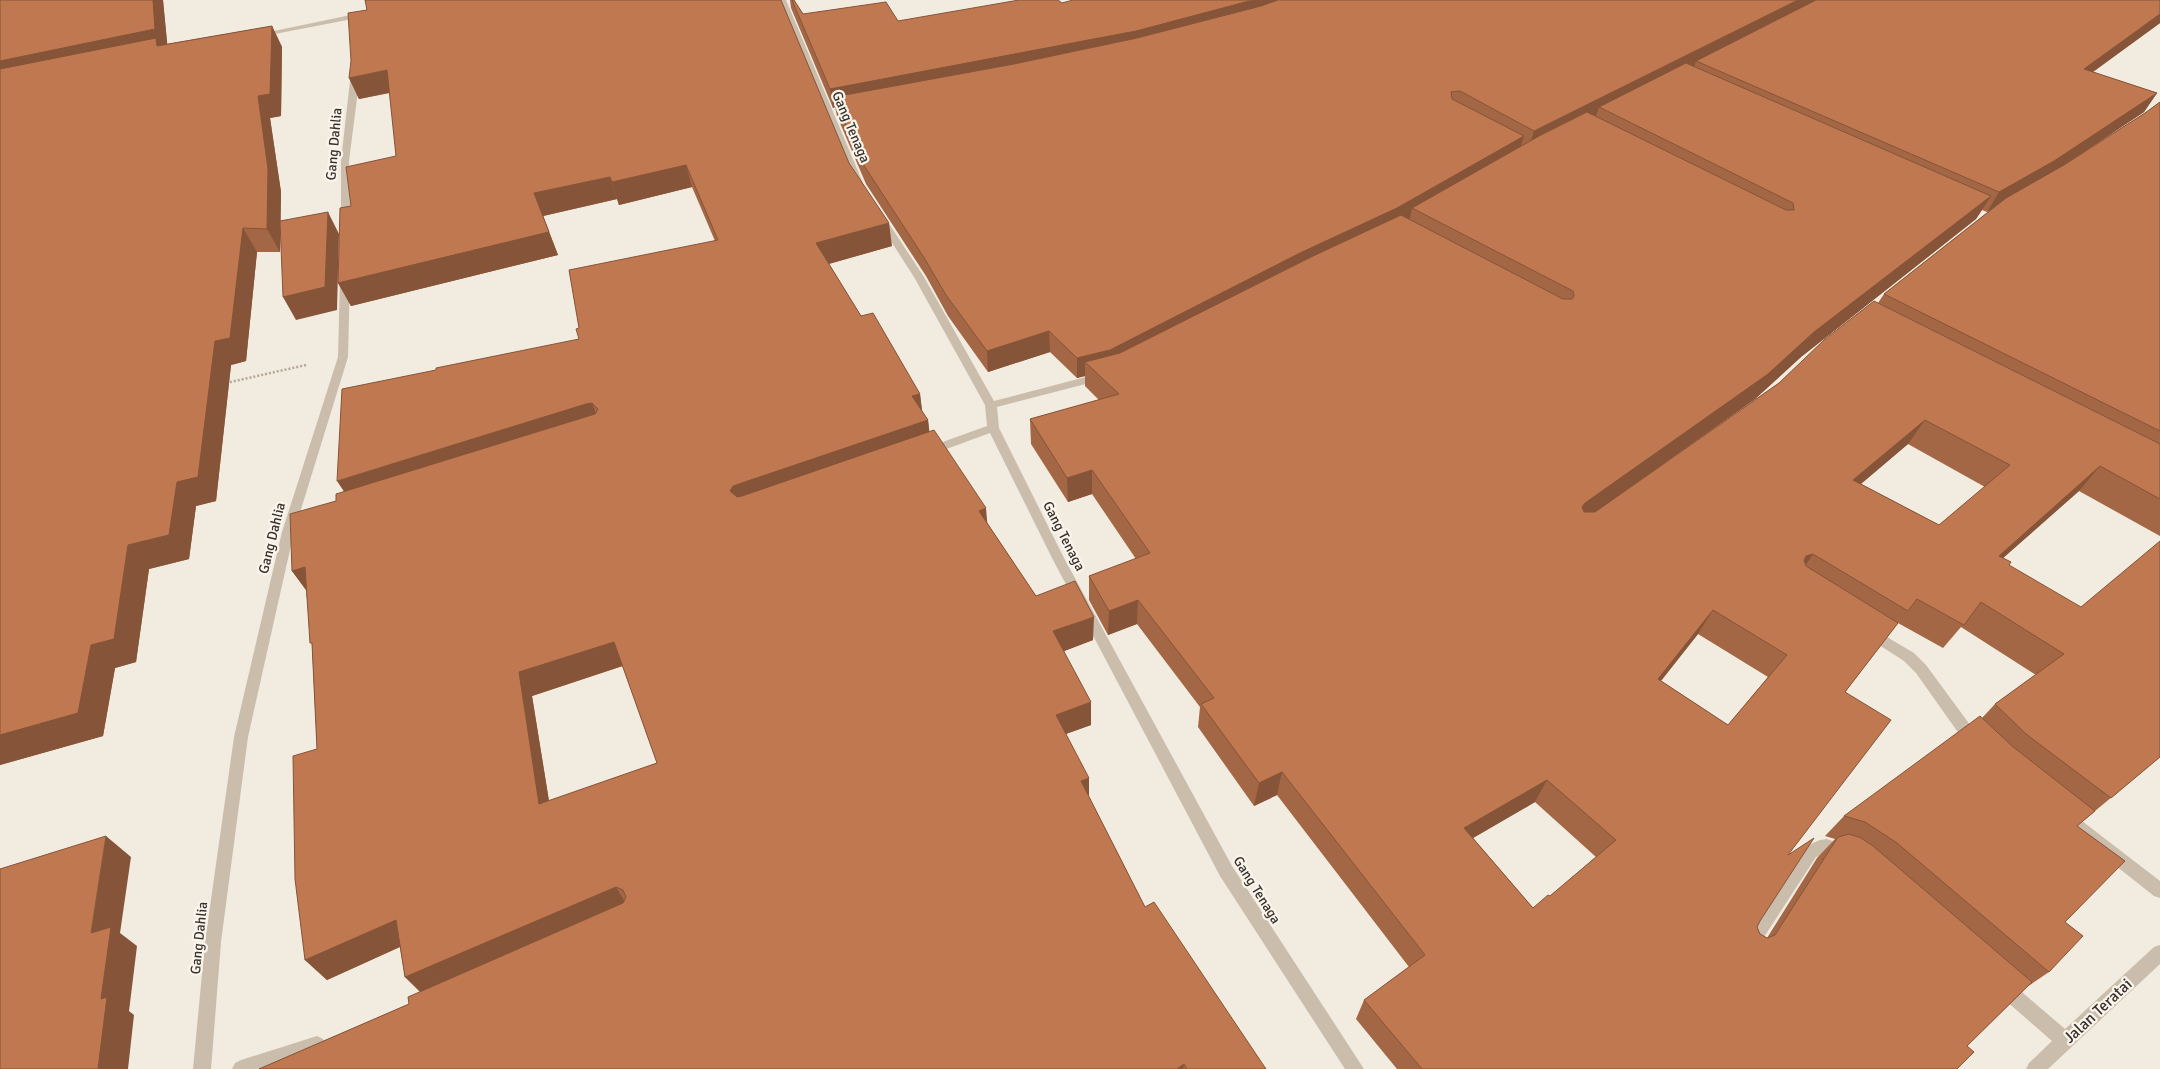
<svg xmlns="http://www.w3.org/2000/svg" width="2160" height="1069" font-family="Signika,sans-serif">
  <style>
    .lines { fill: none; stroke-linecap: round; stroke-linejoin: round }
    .path { stroke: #b5a796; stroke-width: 2.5; stroke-dasharray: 2 2; stroke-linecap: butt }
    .minor { fill: #cabdac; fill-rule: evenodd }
    .wall { fill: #a46745; fill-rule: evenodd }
    .shaded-wall { fill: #865438 }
    .building { fill: #bf7850; stroke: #865438; fill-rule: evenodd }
    .labels { text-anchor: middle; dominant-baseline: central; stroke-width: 4.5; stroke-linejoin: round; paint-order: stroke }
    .street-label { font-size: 14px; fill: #38302a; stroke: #f9f5ec }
    .near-street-label { font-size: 16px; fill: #38302a; stroke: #f9f5ec }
  </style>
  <rect width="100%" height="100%" fill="#f2ebe0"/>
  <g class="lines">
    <path class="path" d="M226 383 306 365"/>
    <path class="minor" d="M778 0H786L863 183 861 185 858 186 853 183Z
      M365 12H368V16L259 37 255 35Z
      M351 72H357L359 83 349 161 351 223 346 226 341 223V161Z
      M881 215 884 216 924 277 994 401 1101 373 1106 377 1105 379 997 407 999 428 1064 558 1232 866 1364 1069H1345L1220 876 1052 558 990 433 930 455 924 451 926 448 987 426 985 405 914 277 876 218Z
      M345 275 350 278 348 357 294 532 248 737 221 942 211 1069H193L205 942 234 737 282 532 338 357 340 278Z
      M1870 627 1914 653 1926 665 1979 737 1981 741 1979 745C1971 748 1968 744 1962 738L1916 673 1904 661 1865 636 1863 632 1865 628Z
      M2064 809 2069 811 2160 881V898L2154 896 2059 821 2056 816 2059 811Z
      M1827 839 1851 848 1853 853 1851 858 1845 860 1827 853 1816 857 1755 951 1749 953 1743 951 1741 945 1743 939 1804 847 1820 840Z
      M2160 945V964L2048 1069H2026L2029 1063 2052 1041 1997 993 1995 987 1997 981 2003 979 2009 981 2065 1029 2154 947Z
      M317 1036 323 1039 326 1045 323 1051 317 1054 269 1069H232L235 1063 241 1060Z"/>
  </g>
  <path class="wall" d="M0 0H163L167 44 272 26 282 47 281 116 270 118 281 192 280 252H257L246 361 231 365 216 501 196 506 189 559 149 569 136 662 115 668 103 736 0 765Z
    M790 0H794L803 14 898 21 1062 3 2160 0V23L2093 72 2157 93 2144 112 2086 151 2145 113 2160 102V536L2079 491 2003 558 2009 565 2160 757 2077 826 2065 922 2049 972 2027 987 1967 1046 1957 1069H1397L1356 1019 1364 1000 1409 967 1277 795 1254 806 1198 727 1200 707 1137 624 1108 635 1089 600V576L1136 559 1092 494 1068 502 1031 444 1030 419 1099 400 1085 386V376L1077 378 1050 352 988 372 948 316 926 276 866 184 837 116 835 107 833 108 791 8ZM1993 208 1884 294 1878 303 1779 383 1602 507 1755 399 1801 357 1976 219 1982 210 1987 212ZM1908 444 1985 487 1939 525 1861 484ZM1898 623 1943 648 1961 627 2036 675 1995 704 1982 718 1844 816 1825 836 1835 839 1817 858 1767 938 1760 934 1757 927 1788 855 1845 692ZM1698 634 1768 677 1728 725 1661 681ZM1535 802 1596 857 1550 896 1533 908 1473 838Z
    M349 78 849 163 892 246 829 264 861 316 920 394 922 412 928 420 929 432 987 523 1036 596 1093 640 1064 651 1091 725 1066 734 1089 797 1145 907 1266 1069H259L409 1004 420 992 405 977 400 947 327 980 305 960 317 749 312 646 306 590 292 571 336 501 344 492 579 339V328L715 241 692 187 619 205 617 199 543 216 558 255 351 306 338 283 351 206 396 156 390 93 359 99ZM623 666 657 763 549 801 532 696Z"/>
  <path class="shaded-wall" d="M153 0H163L168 51 0 86V61Z
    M1253 0H1303L838 107 834 97 835 107 833 108 830 89Z
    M1798 0H1826L1696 61 1694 67 1599 107 1596 116 1528 150 1534 131Z
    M2160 14V23L2072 87 2084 69Z
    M272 26 282 47 281 116 270 118 281 192 280 252 267 229 258 96Z
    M387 70 397 91 359 99 349 78Z
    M2157 93 2144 112 2041 180 1987 212 1999 192Z
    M1524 136 1518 155 1412 208 1410 218 1392 228 1109 370 1085 362V376L1077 378V358Z
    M686 165 692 187 619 205 612 182Z
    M610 177 617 199 543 216 558 255 351 306 338 283 534 193Z
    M1991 196 1976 219 1801 357 1755 399 1574 527 1582 507 1585 503 1814 332Z
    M328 212 339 234 337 310 296 320 283 297Z
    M889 223 892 246 821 266 816 243Z
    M243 228 257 252 246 361 231 365 216 501 196 506 189 559 149 569 136 662 115 668 103 736 0 765V735L128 545 177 482 215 341Z
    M1049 331 1050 352 988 372 987 351Z
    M920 394 923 418 912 396Z
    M592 403 601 427 353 505 337 481 586 404Z
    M928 420 931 444 737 515 730 491 733 486Z
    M1925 420 1908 444 1837 504 1853 480Z
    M2100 466 2079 491 1978 580 1999 556Z
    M1092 470V494L1068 502 1067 478Z
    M986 508 988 532 979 511Z
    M1813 554 1797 578 1806 556Z
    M305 567 309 594 292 571Z
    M1138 600 1137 624 1108 635 1109 611Z
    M1713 610 1698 634 1644 702 1658 679Z
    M1094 617 1093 640 1054 655 1053 631Z
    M614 642 625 665 532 696 553 826 539 804 519 672Z
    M1091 702V725L1057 737 1056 715Z
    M1282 772 1277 795 1254 806 1259 783Z
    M1089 778V800L1081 781Z
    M1547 780 1535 802 1454 849 1464 828Z
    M106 836 131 857 120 933 137 946 129 1011 134 1015 128 1069H98L101 999 91 933Z
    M616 887 628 907 425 996 405 977Z
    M396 920 415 940 327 980 305 960Z
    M1184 1064 1183 1069H1177Z"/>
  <path class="building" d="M0 0H153L155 29 0 61Z
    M365 0H781L849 163 889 223 816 243 861 316 873 313 920 394 912 396 928 420 733 486 730 491 737 497 742 496 934 430 986 508 979 511 1036 596 1075 581 1094 617 1053 631 1091 702 1056 715 1089 778 1081 781 1145 907 1154 902 1266 1069H1187L1184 1064 1177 1069H259L409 1004 408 997 623 903 626 897 623 890 616 887 405 977 396 920 305 960 295 879 293 756 317 749 312 643H310L305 567 292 571 290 514 336 501V494L595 414 598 409 592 403 586 404 337 481 342 389 436 370V368L579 339 576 329 579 328 569 270 718 240 686 165 612 182 610 177 534 193 549 232 338 283 340 208 351 206 346 167 396 156 387 70 349 78 351 61 348 13 367 10ZM614 642 657 763 539 804 519 672Z
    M792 0H794L803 14 886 2 898 21 1019 0H1058L1062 3 1073 0H1253L1136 31 830 89Z
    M1278 0H1798L1534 131 1460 91 1451 92 1452 99 1524 136 1397 208 1300 253 1110 350 1077 358 1049 331 987 351 946 295 923 256 863 164 834 97 1014 64 1137 38 1261 6Z
    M1816 0H2160V14L2084 69 2157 93 2054 161 1999 192 1696 61Z
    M272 26 270 94 258 96 268 169 267 229 243 228 230 338 215 341 198 477 177 482 169 535 128 545 114 639 91 645 78 713 0 735V69L156 38 157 46Z
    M1686 63 1991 196 1814 332 1768 374 1585 503 1582 507 1584 512H1595L1779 383 1825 339 1874 301 2160 444V499L2100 466 1999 556 2011 562 2009 565 2081 607 2160 541V757L2111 798 2026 734 1995 704 2064 654 1981 602 1964 625 1917 599 1908 611 1813 554 1806 556 1804 560 1806 566 1898 623 1845 692 1891 720 1788 855 1814 838 1760 921 1757 927 1760 934 1767 938 1775 935 1838 837 1849 834 1861 838 1873 846 2032 982 1967 1046 1974 1052 1957 1069H1422L1364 1000 1425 955 1282 772 1259 783 1201 704 1214 698 1138 600 1109 611 1089 576 1150 553 1092 470 1067 478 1030 419 1119 394 1085 362 1120 353 1311 257 1401 215 1563 299H1572L1574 296 1573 291 1412 208 1539 136 1587 112 1786 210H1794L1793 203 1599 107ZM1925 420 2010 465 1939 525 1853 480ZM1713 610 1787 655 1728 725 1658 679ZM1547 780 1616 840 1550 896 1548 895 1533 908 1464 828Z
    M2160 102V431L1884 294 2006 198 2064 165 2145 113Z
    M328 212 325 287 283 297 280 221Z
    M1980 716 2012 746 2095 811 2077 826 2125 861 2065 922 2083 936 2049 972 1897 843 1865 822 1844 816Z
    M106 836 91 933 111 927 101 999 107 997 98 1069H0V869Z"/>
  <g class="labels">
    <g class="street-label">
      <text transform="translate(851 127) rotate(67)">Gang Tenaga</text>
      <text transform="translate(334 144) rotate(-85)">Gang Dahlia</text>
      <text transform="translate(1064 536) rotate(63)">Gang Tenaga</text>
      <text transform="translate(272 538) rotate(-76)">Gang Dahlia</text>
      <text transform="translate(1257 890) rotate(58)">Gang Tenaga</text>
      <text transform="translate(199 938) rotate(-84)">Gang Dahlia</text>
    </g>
    <g class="near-street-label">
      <text transform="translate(2098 1011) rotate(-43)">Jalan Teratai</text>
    </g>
  </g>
</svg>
